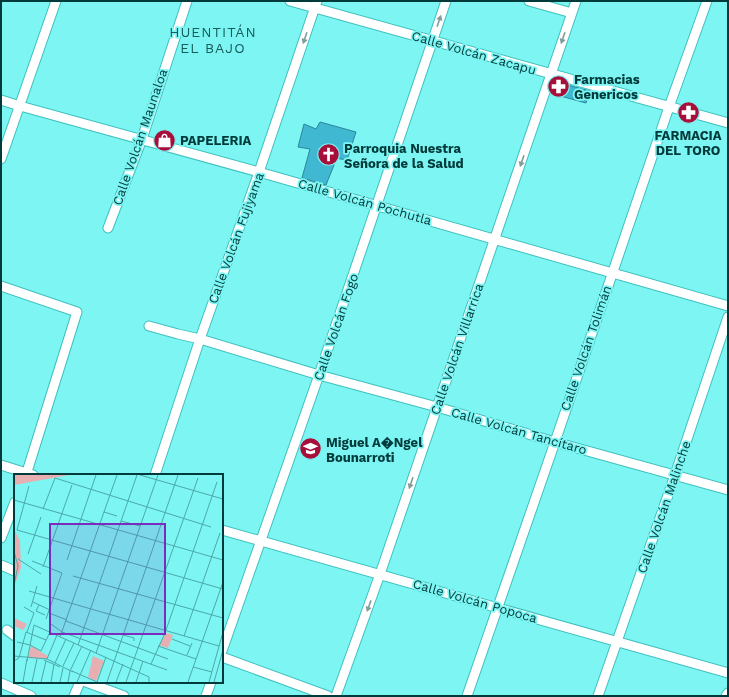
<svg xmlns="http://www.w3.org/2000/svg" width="729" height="697" font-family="'Work Sans',sans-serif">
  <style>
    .building { fill: #40b8d1; stroke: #2b8699 }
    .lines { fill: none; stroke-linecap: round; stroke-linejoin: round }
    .minor-casing { stroke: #40c0bf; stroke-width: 11 }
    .minor { stroke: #fff; stroke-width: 9 }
    .oneway { fill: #809c9c }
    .labels { text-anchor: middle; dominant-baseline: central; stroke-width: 3.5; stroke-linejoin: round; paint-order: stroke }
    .street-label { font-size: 13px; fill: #003a3a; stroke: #7cf5f3 }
    .poi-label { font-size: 13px; font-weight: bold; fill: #003a3a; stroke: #7cf5f3; text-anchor: start }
    .neighbourhood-label { font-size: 14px; letter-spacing: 1px; fill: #175c5b; stroke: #7cf5f3 }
    .inset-road { fill: none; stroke: #4aaaa9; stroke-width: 1 }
    .view { fill: #7b2cbf; fill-opacity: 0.15; stroke: #7b2cbf; stroke-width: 2 }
    .inset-edge { fill: none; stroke: #003a3a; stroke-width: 2 }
  </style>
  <rect width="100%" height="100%" fill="#7cf5f3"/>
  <path class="building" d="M556 82 590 91 586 103 553 94Z
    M320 122 356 132 347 160 335 158 334 165 326 185 302 178 310 149 298 147 304 124 316 129Z"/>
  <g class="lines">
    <defs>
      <path id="minor" d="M290 1 728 123
        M529 1 572 13
        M1 100 20 106 259 172 728 306
        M1 159 56 1
        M108 228 142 139 187 1
        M1 286 77 312 26 475
        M149 326 178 334 200 339 319 375 437 407 555 442 728 490
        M1 465 33 475
        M155 475 200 339 259 172 317 1
        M222 530 728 673
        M1 538 15 502
        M1 565 15 571
        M7 630 15 636
        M222 651 319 375 446 1
        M222 657 328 696
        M86 682 124 696
        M1 683 31 696
        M74 696 80 682
        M206 696 211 682
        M336 696 380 574 576 1
        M467 696 555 442 669 107 707 1
        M598 696 675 475 728 317
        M726 696 728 693"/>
    </defs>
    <use href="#minor" class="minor-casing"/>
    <use href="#minor" class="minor"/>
  </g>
  <defs><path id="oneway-solid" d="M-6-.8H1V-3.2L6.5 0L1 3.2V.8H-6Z"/></defs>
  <g class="oneway">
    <use href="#oneway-solid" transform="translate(439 21) rotate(-71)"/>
    <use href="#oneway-solid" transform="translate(305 38) rotate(109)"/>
    <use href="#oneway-solid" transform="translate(563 38) rotate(109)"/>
    <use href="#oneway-solid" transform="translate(522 161) rotate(109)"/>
    <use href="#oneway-solid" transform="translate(411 483) rotate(109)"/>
    <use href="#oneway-solid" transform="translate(369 606) rotate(110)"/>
  </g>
  <defs>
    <symbol id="pharmacy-disc" viewBox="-11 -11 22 22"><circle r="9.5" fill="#a70f3a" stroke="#7cf5f3"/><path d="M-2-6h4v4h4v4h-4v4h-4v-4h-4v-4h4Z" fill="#fff"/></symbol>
    <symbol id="shop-disc" viewBox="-11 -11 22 22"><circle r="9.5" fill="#a70f3a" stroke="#7cf5f3"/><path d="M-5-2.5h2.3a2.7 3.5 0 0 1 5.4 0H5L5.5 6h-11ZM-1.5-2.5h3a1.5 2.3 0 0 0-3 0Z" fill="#fff"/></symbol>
    <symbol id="church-disc" viewBox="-11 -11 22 22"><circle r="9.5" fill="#a70f3a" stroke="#7cf5f3"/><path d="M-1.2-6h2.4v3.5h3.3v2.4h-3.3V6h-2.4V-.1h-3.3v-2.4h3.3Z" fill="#fff"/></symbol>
    <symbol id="school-disc" viewBox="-11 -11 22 22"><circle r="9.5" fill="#a70f3a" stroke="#7cf5f3"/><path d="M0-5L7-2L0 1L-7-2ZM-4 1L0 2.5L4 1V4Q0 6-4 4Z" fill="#fff"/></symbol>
  </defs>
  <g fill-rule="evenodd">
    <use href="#pharmacy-disc" x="546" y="74" width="25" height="25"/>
    <use href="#pharmacy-disc" x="676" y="100" width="25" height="25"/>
    <use href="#shop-disc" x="152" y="128" width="25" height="25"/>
    <use href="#church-disc" x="316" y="142" width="25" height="25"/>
    <use href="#school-disc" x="298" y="436" width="25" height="25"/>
  </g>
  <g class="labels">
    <g class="street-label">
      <text transform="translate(474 53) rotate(16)">Calle Volcán Zacapu</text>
      <text transform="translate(140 137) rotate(-71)">Calle Volcán Maunaloa</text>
      <text transform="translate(365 202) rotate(16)">Calle Volcán Pochutla</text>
      <text transform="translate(236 238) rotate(-70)">Calle Volcán Fujiyama</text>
      <text transform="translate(336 327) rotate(-71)">Calle Volcán Fogo</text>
      <text transform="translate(586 348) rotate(-71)">Calle Volcán Tolimán</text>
      <text transform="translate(457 349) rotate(-71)">Calle Volcán Villarrica</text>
      <text transform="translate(519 431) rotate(16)">Calle Volcán Tancítaro</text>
      <text transform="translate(664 507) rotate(-71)">Calle Volcán Malinche</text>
      <text transform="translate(475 601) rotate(16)">Calle Volcán Popoca</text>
    </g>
    <g class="poi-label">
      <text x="574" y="79">Farmacias<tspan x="574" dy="15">Genericos</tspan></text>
      <text x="688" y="135" text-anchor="middle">FARMACIA<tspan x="688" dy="15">DEL TORO</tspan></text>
      <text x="180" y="140">PAPELERIA</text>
      <text x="344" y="148">Parroquia Nuestra<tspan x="344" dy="15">Señora de la Salud</tspan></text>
      <text x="326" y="442">Miguel A�Ngel<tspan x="326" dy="15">Bounarroti</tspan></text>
    </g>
    <g class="neighbourhood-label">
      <text x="213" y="32">HUENTITÁN<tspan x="213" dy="16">EL BAJO</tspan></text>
    </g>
  </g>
  <g transform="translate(14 474)">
    <rect width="209" height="209" fill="#7cf5f3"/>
    <path d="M0 1H55L0 11ZM0 55 6 67 7 94 0 113ZM0 144 13 150 9 156 0 152ZM152 159 159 161 154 174 145 171ZM17 172 34 182 33 185 14 184ZM79 182 90 187 82 207 74 203Z" fill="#e8afb3"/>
    <path class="inset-road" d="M126 1 209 25M15 12 3 56 209 115M0 26 209 86M29 35 41 4 197 53M90 38 103 42M107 47 126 52M0 77 4 92 0 111M14 80 27 43M4 85 27 100M53 86 82 1M18 87 48 99 32 145M29 93 58 11M59 102 209 144M15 117 205 172M19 128 36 136M25 131 22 137 31 141M10 133 20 139 13 158M17 133 23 112M35 139 53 146M52 147 154 185M37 150 48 158 153 196M109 161 120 164V167M170 162 206 59M46 163 103 1M158 165 176 172M3 168 16 171 27 177 36 158M64 171 123 1M144 172 182 185M82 179 144 1M173 181 178 169M0 182 33 185 59 198M33 185 43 161M30 186 46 193M0 187 5 184 12 158 32 166M13 187 20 151 135 203V208M41 189 52 165M137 190 151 159 203 8M49 192 60 169M179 193 198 198M58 197 83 208M9 208 13 185M18 208 23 185M27 208 32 187M37 208 40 190M46 208 49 194M54 208 56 197 68 172M63 208 77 176M83 208 92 183M93 208 164 1M102 208 109 190M112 208 184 4M122 208 129 187M174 208 209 108M195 208 209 158M200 208 209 176"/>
    <path class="view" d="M36 50H151V160H36Z"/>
    <rect width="209" height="209" class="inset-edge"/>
  </g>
  <rect width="729" height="697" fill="none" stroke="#003a3a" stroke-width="4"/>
</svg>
